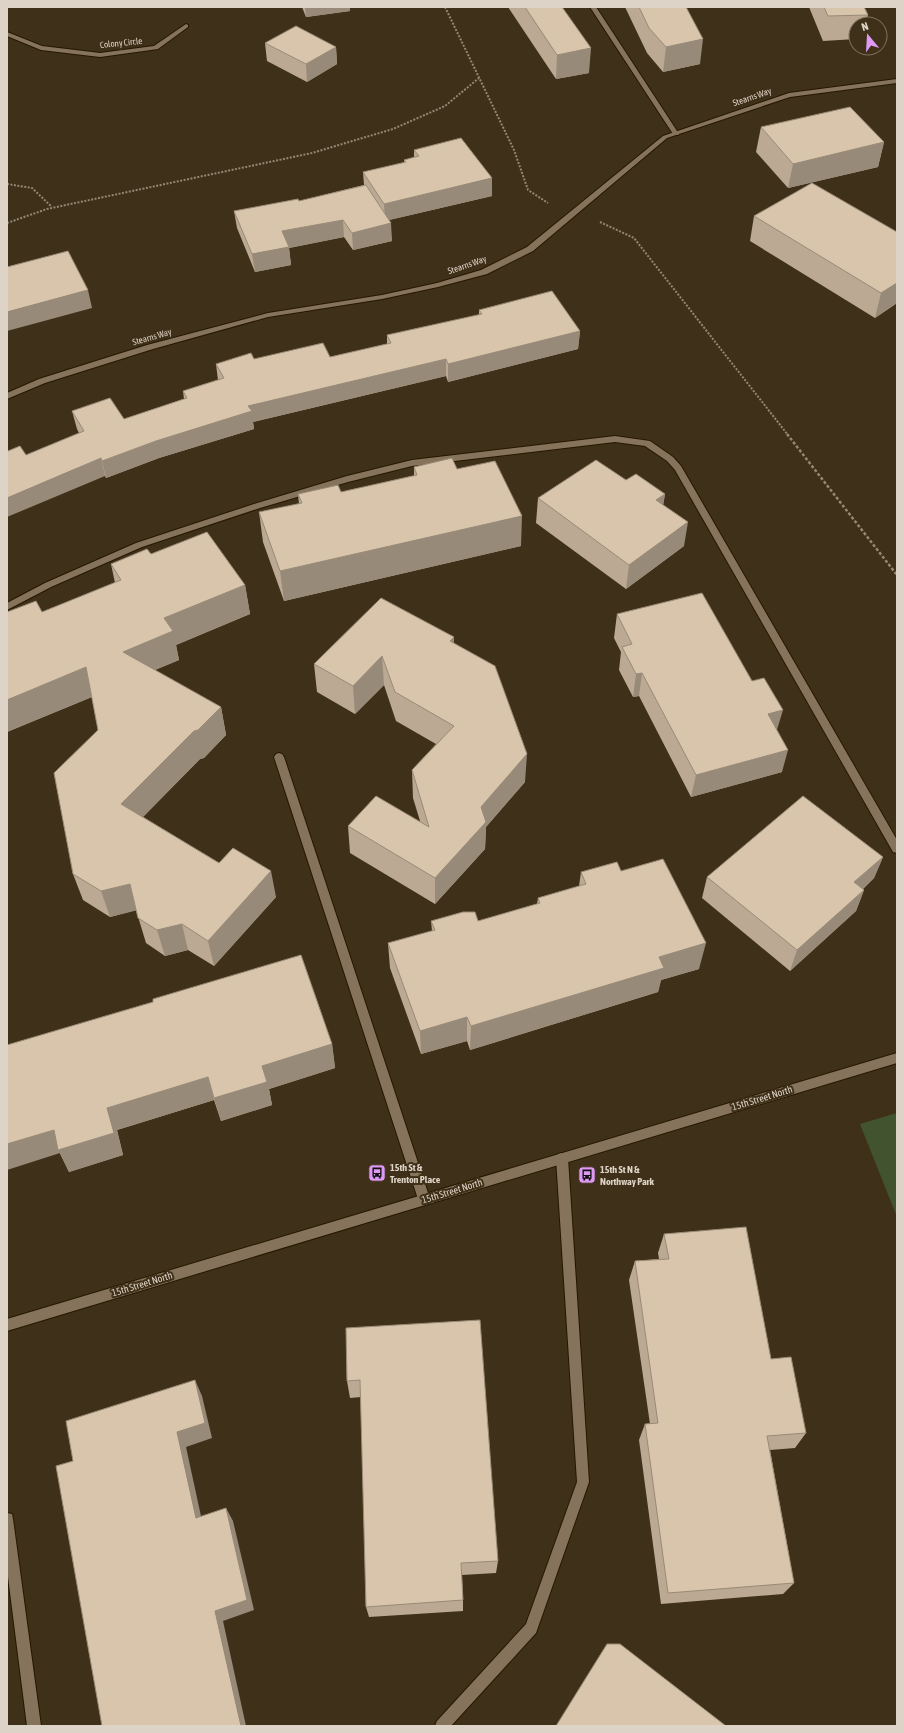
<svg xmlns="http://www.w3.org/2000/svg" width="904" height="1733" font-family="'Asap Condensed',sans-serif">
  <style>
    .green { fill: #42542f }
    .lines { fill: none; stroke-linecap: round; stroke-linejoin: round }
    .lane-casing { stroke: #261702; stroke-width: 2 }
    .street-casing { stroke: #261702; stroke-width: 2 }
    .path-far1 { stroke: #948776; stroke-width: 2; stroke-dasharray: 2 1.5; stroke-linecap: butt }
    .path { stroke: #948776; stroke-width: 2.5; stroke-dasharray: 3 2; stroke-linecap: butt }
    .lane { fill: #85735b; fill-rule: evenodd }
    .street { fill: #85735b; fill-rule: evenodd }
    .wall { fill: #bba993 }
    .shaded-wall { fill: #988a78 }
    .building { fill: #d9c5ab; stroke: #988a78 }
    .labels { text-anchor: middle; dominant-baseline: central; stroke-width: 4; stroke-linejoin: round; paint-order: stroke }
    .far-street-label { font-size: 9px; fill: #ddd3c6; stroke: #3f3019 }
    .street-label { font-size: 10px; fill: #ddd3c6; stroke: #3f3019 }
    .poi-label { font-size: 10px; font-weight: bold; fill: #ddd3c6; stroke: #3f3019; text-anchor: start }
  </style>
  <rect width="100%" height="100%" fill="#3f3019"/>
  <path class="green" d="M897 1113V1217L860 1124Z"/>
  <g class="lines">
    <defs>
      <path id="lane" d="M590 7H596L679 134 678 135 673 134Z
        M615 436 650 441 673 457 681 466 897 840V853L893 852 675 470 667 461 645 446 615 442 412 466 348 482 260 508 142 547 51 587 7 610V603L45 583 136 543 254 504 347 476 412 460Z
        M279 753 282 754 284 757 430 1199 428 1203 424 1204 420 1203 418 1199 274 757 276 754Z
        M562 1153 566 1154 568 1158 589 1482 536 1633 451 1726H435L437 1721 526 1624 577 1482 556 1158 558 1154Z
        M7 1513 12 1514 13 1519 41 1726H27L7 1569Z"/>
      <path id="street" d="M186 24 188 25V27L158 49 100 57 41 50 7 36V32L42 46 100 53 154 46Z
        M897 79V83L790 97 667 138 533 251 487 274 438 287 382 299 268 317 153 349 45 383 7 399V393L39 379 147 345 268 313 382 295 437 283 481 270 527 247 663 136 789 93Z
        M897 1053V1063L7 1331V1319Z"/>
    </defs>
    <use href="#lane" class="lane-casing"/>
    <use href="#street" class="street-casing"/>
    <path class="path-far1" d="M445 7 514 150 528 190 548 203
      M7 184 32 188 52 207
      M600 222 634 238 788 435
      M7 223 47 209 312 153 393 129 445 106 479 78"/>
    <path class="path" d="M787 434 897 575"/>
    <use href="#lane" class="lane"/>
    <use href="#street" class="street"/>
  </g>
  <path class="wall" d="M302 7H350V11L306 17Z
    M508 7H562L589 73 556 79Z
    M625 7H686L700 64 663 72 647 53Z
    M809 7H864L868 15 866 24H856V39L823 41Z
    M265 43 336 47 337 64 307 82 267 61Z
    M761 127 884 142 878 167 788 188 756 152Z
    M414 150 492 196 389 220 392 241 353 250 344 237 289 248 291 265 255 272 237 228 234 211 299 201 364 185 363 172 404 163V160L414 157Z
    M812 183 897 303 875 318 750 241 754 216Z
    M479 310 580 331 578 349 448 382 446 376 253 422 254 429 159 458 106 478 105 476 8 451 26 455 79 433 77 429 72 411 124 419 184 399 183 391 218 380 216 364 254 359 330 357 387 344V335L479 315Z
    M414 467 457 469 521 546 284 601 263 542 259 512 299 504 298 494 341 492 414 476Z
    M626 480 665 494 663 505 684 546 626 589 536 523 538 498Z
    M151 554 245 585 250 614 176 645 179 660 155 670 221 707 226 735 204 758 200 759 143 817 276 897 214 966 188 950 165 956 146 943 136 910 110 917 83 900 73 874 98 730 92 697 7 732 42 612 115 583 111 564Z
    M617 614 777 730 782 772 691 797 639 696 633 697 619 670 621 652 614 638Z
    M454 644 525 782 486 827 485 849 435 904 350 853 348 826 420 821 413 798 412 770 436 744 396 721 384 685 355 714 317 692 314 664Z
    M883 857 874 878 863 889 864 890 856 911 790 971 702 898 707 877Z
    M621 871 699 969 661 980 658 992 470 1050 467 1041 421 1054 390 968 388 943 432 931 431 921H478L537 904 538 898 579 886 581 872Z
    M332 1044 335 1068 269 1089 272 1105 221 1121 214 1100 117 1130 123 1155 69 1172 7 1045Z
    M664 1234 771 1359 806 1433 795 1448 770 1450 794 1583 783 1594 661 1604 639 1440 645 1424H650L629 1280 635 1261 659 1259 658 1253Z
    M346 1328 498 1561 496 1573 462 1575 463 1600V1611L369 1617 366 1607 361 1397 350 1398 347 1381Z"/>
  <path class="shaded-wall" d="M305 7H350V11L306 17Z
    M703 39 700 64 663 72 666 47Z
    M336 47 337 64 307 82 306 64Z
    M591 48 589 73 556 79 557 55Z
    M884 142 878 167 788 188 793 164Z
    M492 178V196L385 221 384 204Z
    M343 220 344 237 289 248 291 265 255 272 252 254 282 231Z
    M391 223 392 241 353 250 352 233Z
    M897 283V303L875 318 881 293Z
    M88 290 92 308 7 331V312Z
    M580 331 578 349 448 382V364Z
    M446 359V376L253 422 254 429 159 458 106 478 102 461 248 406Z
    M101 458 105 476 7 517V498Z
    M665 494 661 519 656 500Z
    M522 516 521 546 284 601 280 571Z
    M688 522 684 546 626 589 629 565Z
    M245 585 250 614 176 645 179 660 130 680 123 652 164 618Z
    M454 637V666L450 641Z
    M382 656 384 685 355 714 353 686Z
    M86 667 94 696 7 732V700Z
    M642 673 639 696 633 697 636 674Z
    M221 707 226 735 204 758 200 759 129 831 121 804 194 731Z
    M783 710 776 733 768 714Z
    M788 750 782 772 691 797 696 775Z
    M527 754 525 782 486 827 485 849 435 904V878L481 807Z
    M883 857 874 878 846 904 854 882Z
    M271 871 276 897 214 966 208 941Z
    M130 884 138 910 110 917 101 891Z
    M864 890 856 911 790 971 797 950Z
    M182 924 188 950 165 956 157 930Z
    M706 943 699 969 661 980 658 992 470 1050 471 1026 659 957Z
    M467 1017V1041L421 1054 420 1031Z
    M332 1044 335 1068 269 1089 272 1105 221 1121 214 1098 262 1066Z
    M208 1077 214 1100 117 1130 123 1155 69 1172 60 1153 7 1170V1144L107 1108Z
    M195 1380 202 1396 212 1438 186 1447 204 1530 196 1518 177 1432Z
    M226 1508 233 1521 254 1610 223 1621 246 1726H241L215 1611Z"/>
  <path class="building" d="M525 7H562L591 48 557 55Z
    M639 7H686L703 39 666 47 649 28Z
    M824 7H864L868 15 828 16Z
    M296 26 336 47 306 64 265 43Z
    M850 107 884 142 793 164 761 127Z
    M461 138 492 178 384 204 363 172 406 162 404 160 419 156 414 150Z
    M812 183 897 232V283L881 293 754 216Z
    M366 185 391 223 352 233 343 220 282 231 289 247 252 254 234 211 298 199 299 201Z
    M68 251 88 290 7 312V267Z
    M552 291 580 331 448 364 446 359 248 406 252 411 156 441 102 461 101 458 7 498V449L8 451 20 446 26 455 84 431 72 411 110 398 124 419 187 398 183 391 224 378 216 364 251 353 254 359 323 343 330 357 391 343 387 335 482 314 479 310Z
    M452 458 457 469 495 461 522 516 280 571 259 512 302 503 298 494 338 485 341 492 417 475 414 467Z
    M596 460 626 480 636 474 665 494 656 500 688 522 629 565 538 498Z
    M207 532 245 585 164 618 173 631 123 652 221 707 198 730 194 731 121 804 219 863 233 848 271 871 208 941 182 924 157 930 138 918 130 884 101 891 73 874 54 773 98 730 86 667 7 700V612L36 601 42 612 121 580 111 564 147 549 151 554Z
    M702 593 752 681 764 678 783 710 768 714 788 750 696 775 642 673 636 674 622 647 632 644 617 614Z
    M381 598 454 637 450 641 495 666 527 754 481 807 486 822 435 878 348 826 376 796 429 827 412 770 454 726 395 692 382 656 353 686 314 664Z
    M803 796 883 857 854 882 864 890 797 950 707 877Z
    M663 859 706 943 659 957 664 968 471 1026 467 1017 420 1031 388 943 435 930 431 921 463 912H475L478 921 540 903 538 898 586 884 581 872 617 862 621 871Z
    M301 955 332 1044 262 1066 267 1082 214 1098 208 1077 107 1108 114 1133 58 1150 54 1130 7 1144V1045L153 1002V999Z
    M746 1227 771 1359 791 1357 806 1433 767 1436 794 1583 668 1593 645 1424 658 1423 635 1261 669 1259 664 1234Z
    M480 1320 498 1561 461 1563 463 1600 366 1607 360 1380 347 1381 346 1328Z
    M195 1380 205 1423 177 1432 196 1518 226 1508 247 1600 215 1611 241 1726H102L56 1466 73 1461 66 1421Z
    M607 1644H620L726 1726H556Z"/>
  <defs>
    <symbol id="bus-square" viewBox="-11 -11 22 22"><rect x="-9" y="-9" width="18" height="18" rx="4" fill="#dd99f3" stroke="#3f3019"/><path d="M-5-6H5V4H4V6H2V4H-2V6H-4V4H-5ZM-3.5-4V0h7V-4ZM-3.5 1.2v1.5H-2V1.2ZM2 1.2v1.5H3.5V1.2Z" fill="#111"/></symbol>
  </defs>
  <g fill-rule="evenodd">
    <use href="#bus-square" x="367" y="1163" width="20" height="20"/>
    <use href="#bus-square" x="577" y="1165" width="20" height="20"/>
  </g>
  <g class="labels">
    <g class="far-street-label">
      <text transform="translate(121 43) rotate(-6)">Colony Circle</text>
      <text transform="translate(752 97) rotate(-19)">Stearns Way</text>
      <text transform="translate(467 265) rotate(-19)">Stearns Way</text>
      <text transform="translate(152 337) rotate(-16)">Stearns Way</text>
    </g>
    <g class="street-label">
      <text transform="translate(762 1098) rotate(-17)">15th Street North</text>
      <text transform="translate(452 1191) rotate(-17)">15th Street North</text>
      <text transform="translate(142 1284) rotate(-17)">15th Street North</text>
    </g>
    <g class="poi-label">
      <text x="390" y="1167">15th St &amp;<tspan x="390" dy="12">Trenton Place</tspan></text>
      <text x="600" y="1169">15th St N &amp;<tspan x="600" dy="12">Northway Park</tspan></text>
    </g>
  </g>
  <rect width="904" height="1733" fill="none" stroke="#ddd3c6" stroke-width="16"/>
  <g transform="translate(868 36) rotate(342)"><circle r="19" fill="#3f3019" stroke="#7e715e"/>
  <path d="M0-3L7 15L0 10L-7 15Z" fill="#dd99f3"/>
  <text y="-6" font-size="11" font-weight="bold" text-anchor="middle" fill="#ddd3c6">N</text>
  </g>
</svg>
